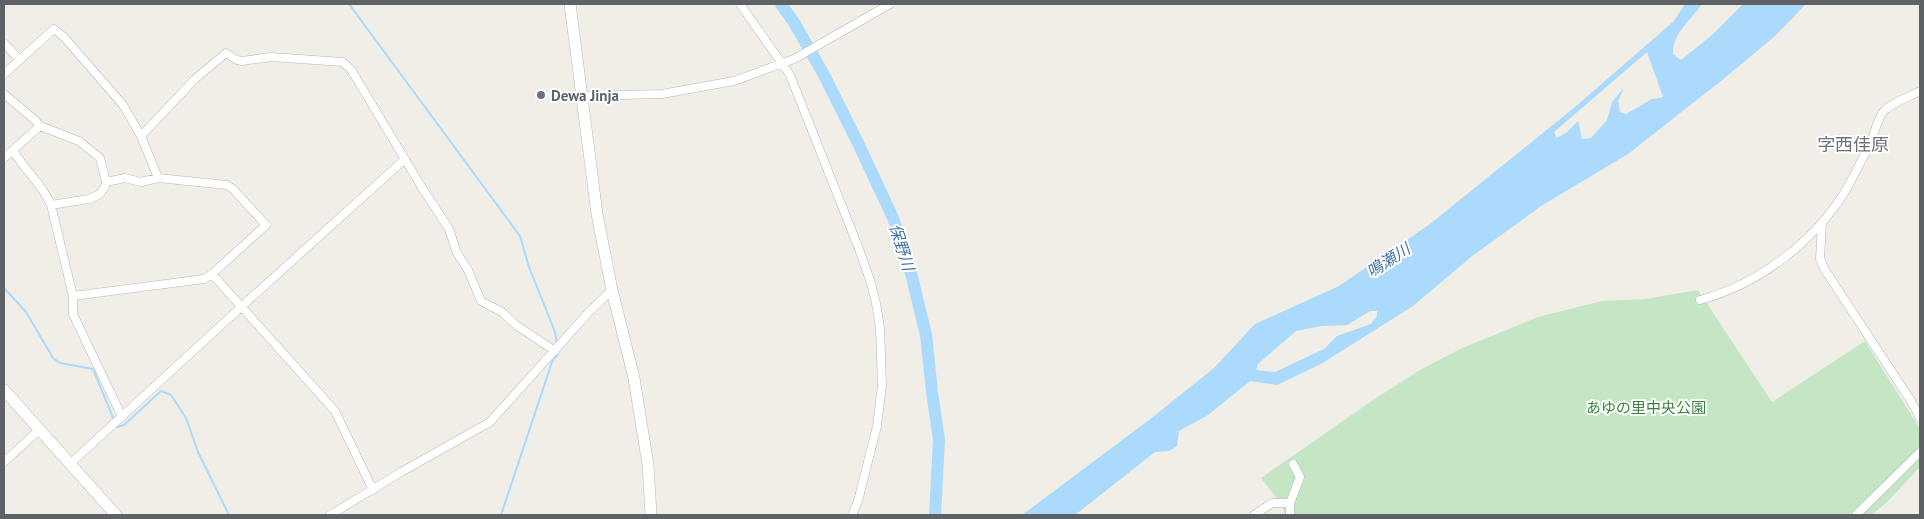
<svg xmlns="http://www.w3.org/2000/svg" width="1924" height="519" font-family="'PT Sans','Noto Sans JP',sans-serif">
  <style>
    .green { fill: #c5e6c5 }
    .water { fill: #abdafc; fill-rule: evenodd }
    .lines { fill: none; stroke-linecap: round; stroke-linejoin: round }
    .stream { stroke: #abdafc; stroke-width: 2 }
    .river { stroke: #abdafc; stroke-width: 12 }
    .street-casing { stroke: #b4b7bb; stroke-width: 9 }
    .secondary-casing { stroke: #b5b9bd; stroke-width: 12 }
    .street { stroke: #fff; stroke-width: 8 }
    .secondary { stroke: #fff; stroke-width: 11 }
    .worship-dot { fill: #6b7280; stroke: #fff; stroke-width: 2 }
    .labels { text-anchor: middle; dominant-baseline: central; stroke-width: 4; stroke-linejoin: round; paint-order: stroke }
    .worship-label { font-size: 15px; font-weight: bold; fill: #5b616d; stroke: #fff; text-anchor: start }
    .park-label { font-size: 15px; fill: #38833b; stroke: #fff }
    .water-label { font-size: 16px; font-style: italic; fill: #4475a6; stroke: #fff }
    .quarter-label { font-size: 18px; fill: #6f7478; stroke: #fff }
  </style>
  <rect width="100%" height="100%" fill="#f0eee7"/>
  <path class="green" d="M1698 290 1772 402 1865 341 1920 429V467L1888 501 1872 515H1285L1282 505 1261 478 1373 400 1420 370 1460 349 1538 317 1602 301 1645 299Z"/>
  <path class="water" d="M1685 4H1702C1691 20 1672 34 1673 54L1681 60 1712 35 1743 4H1806L1775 36 1721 81 1628 154 1541 206 1471 257 1413 306 1321 364 1277 385 1250 381 1208 415 1179 431 1177 446 1169 451 1155 452 1075 515H1022L1149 420 1214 368 1255 324 1339 286 1430 224 1575 107 1674 21ZM1647 52 1663 97 1652 99 1626 114 1620 112 1618 101 1624 88 1612 102 1607 120 1591 138 1582 139 1578 121 1567 132 1557 138 1554 132ZM1370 311H1377V316L1371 324 1337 336 1324 349 1275 372 1256 370 1258 364 1296 331 1321 326 1347 325Z"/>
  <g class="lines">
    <path class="stream" d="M349 4 520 236 529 267 555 332 557 344
      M4 288 26 312 53 358 60 363 93 369 114 420
      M115 424 117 427 124 425 161 391 171 395 186 418 198 452 229 515
      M501 515 552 362 558 354 557 351"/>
    <path class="river" d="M781 4 795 24 824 75 858 143 893 218 912 277 926 335 932 392 939 440 935 515"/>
    <defs>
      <path id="street" d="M740 4 790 75 859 249 871 283 876 303 880 328 882 385 877 426 858 501 852 515
        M4 43 20 60
        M4 74 54 29 64 37 123 105 141 136 158 178
        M4 94 35 120 40 126 79 141 100 158 106 182 105 187 100 194 89 199 51 205
        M582 96 662 94 734 81 794 59 890 4
        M141 136 195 79 226 53 237 60 242 61 271 57 343 62 352 71 421 186 449 229 457 253 468 270 481 301 502 312 516 325 555 351
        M13 150C24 170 42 183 51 205L73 296V314L122 417
        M4 158 40 126
        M1822 223 1820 259 1825 270 1911 401 1920 418
        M212 274 335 411 373 490
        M73 296 204 279 212 274 266 225 233 189 227 185 158 178 141 182 125 178 106 182
        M1700 300C1759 284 1814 242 1846 190 1855 173 1864 157 1872 139 1875 131 1878 117 1884 111 1893 102 1909 97 1920 91
        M4 462 40 429
        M71 463 241 307 405 159
        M330 515 403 471 490 422 589 312 612 290
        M1254 515 1272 503H1290
        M1290 515V503L1300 477 1293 464
        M1856 515 1920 452"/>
      <path id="secondary" d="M570 4 597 214 612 290 634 378 648 465 651 515
        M4 390 116 515"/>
    </defs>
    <use href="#street" class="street-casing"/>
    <use href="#secondary" class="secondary-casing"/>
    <use href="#street" class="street"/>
    <use href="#secondary" class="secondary"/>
  </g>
  <circle class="worship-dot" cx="541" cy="95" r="5"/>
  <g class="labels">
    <g class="worship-label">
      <text x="551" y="95">Dewa Jinja</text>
    </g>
    <g class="park-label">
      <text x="1646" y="407">あゆの里中央公園</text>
    </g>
    <g class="water-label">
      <text transform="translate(902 247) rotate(72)">保野川</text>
      <text transform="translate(1388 260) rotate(-33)">鳴瀬川</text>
    </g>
    <g class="quarter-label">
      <text x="1853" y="144">字西佳原</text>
    </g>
  </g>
  <rect width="1924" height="519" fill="none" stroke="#5e6266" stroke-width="10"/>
</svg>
